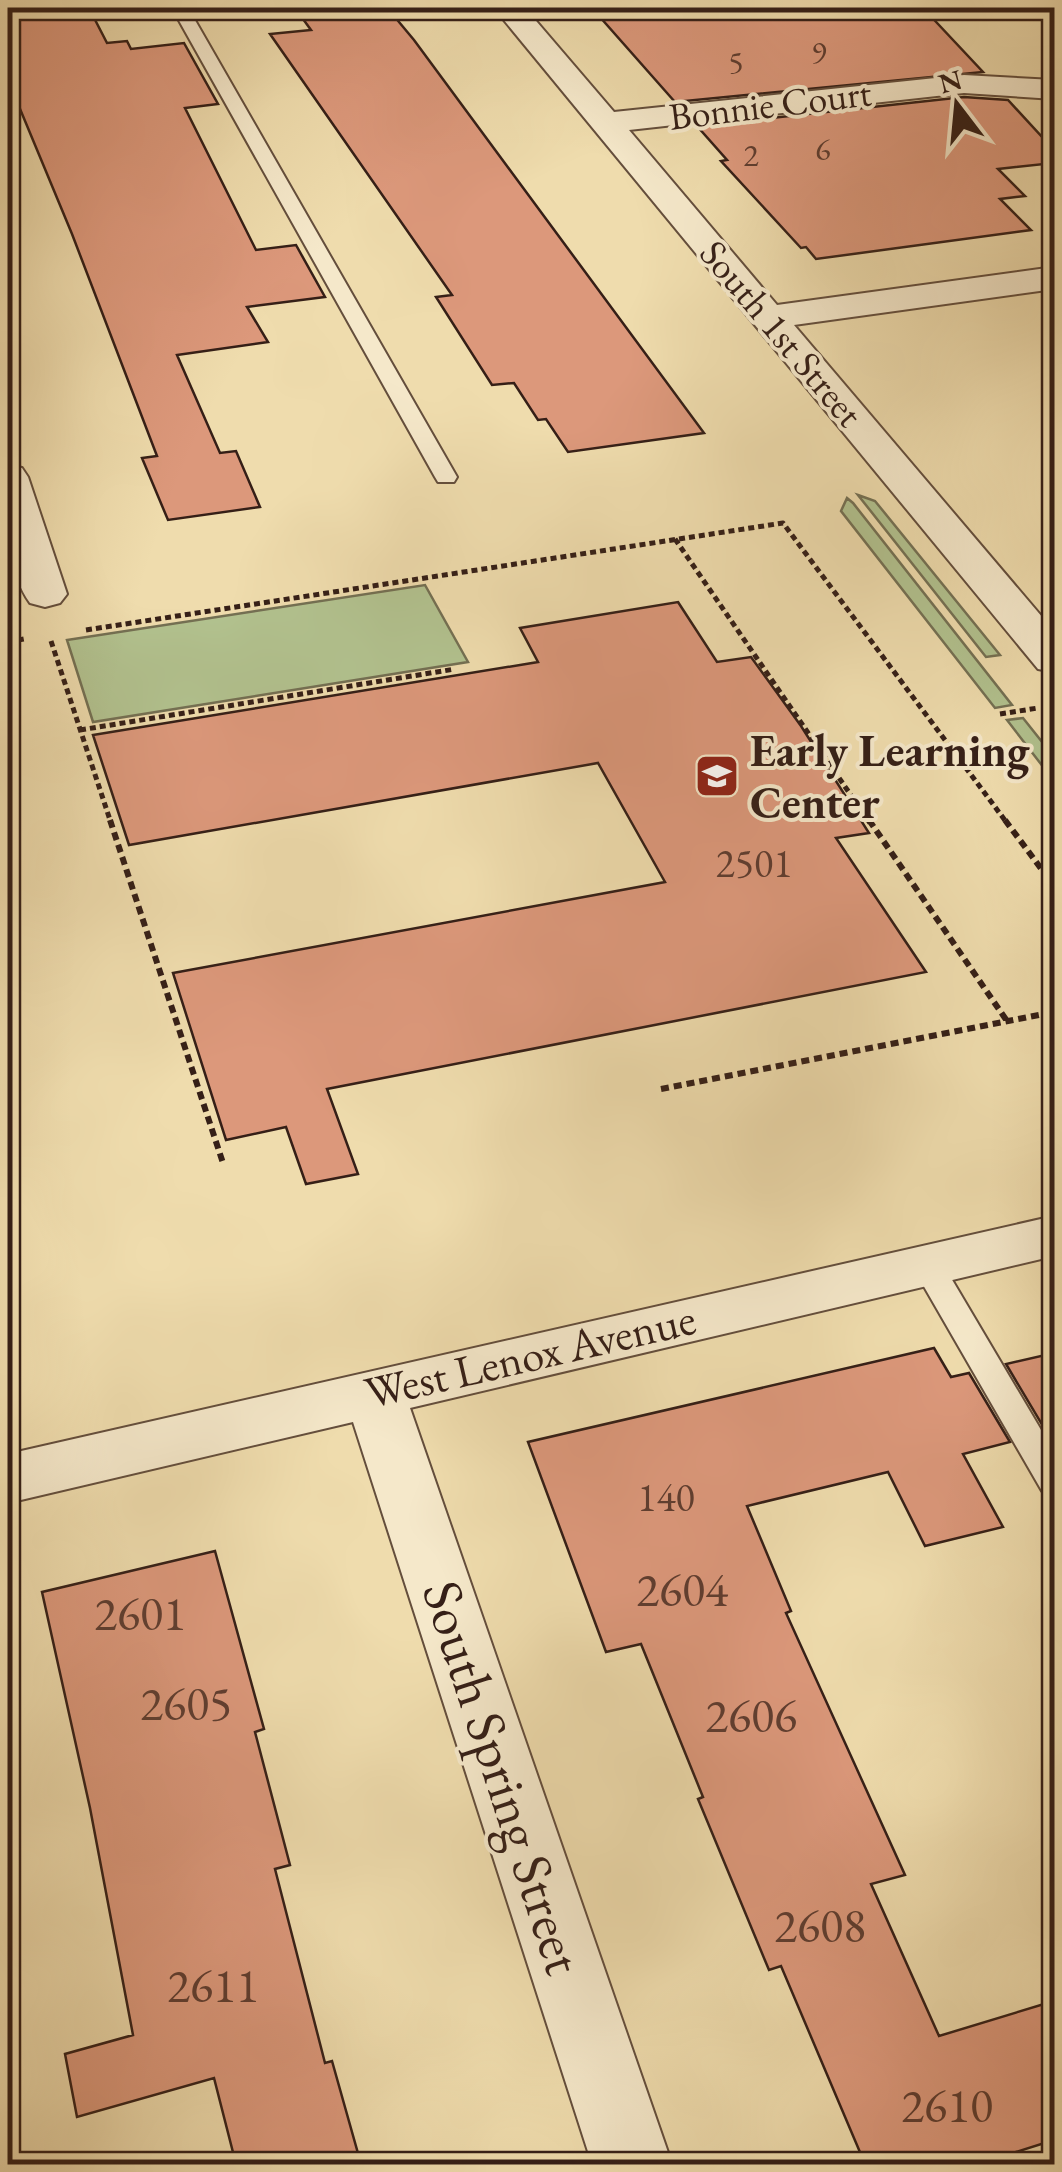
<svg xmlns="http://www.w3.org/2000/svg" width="1062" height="2172" font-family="'EB Garamond',serif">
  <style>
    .green { fill: #b2c28f; stroke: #747053; stroke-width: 2.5 }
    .building { fill: #dc987b; stroke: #351f17; stroke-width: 2.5 }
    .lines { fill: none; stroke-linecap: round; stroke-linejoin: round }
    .service-casing { stroke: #644e3c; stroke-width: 4 }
    .minor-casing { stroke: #644e3c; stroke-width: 4 }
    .path-far1 { stroke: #351f17; stroke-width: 5; stroke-dasharray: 6 4; stroke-linecap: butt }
    .path { stroke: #351f17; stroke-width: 6; stroke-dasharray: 8 5; stroke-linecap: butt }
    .service { fill: #f5e8ca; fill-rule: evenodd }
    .minor { fill: #f5e8ca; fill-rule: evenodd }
    .labels { text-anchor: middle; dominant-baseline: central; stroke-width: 8; stroke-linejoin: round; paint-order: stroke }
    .far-number-label { font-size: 32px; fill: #5f3d30 }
    .far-street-label { font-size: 38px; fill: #351f17; stroke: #f5e8ca }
    .number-label { font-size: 40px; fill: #5f3d30 }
    .poi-label { font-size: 45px; font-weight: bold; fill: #351f17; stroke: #f5e8ca; text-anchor: start }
    .street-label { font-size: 45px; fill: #351f17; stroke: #f5e8ca }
    .near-number-label { font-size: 48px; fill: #5f3d30 }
    .near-street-label { font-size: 55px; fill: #351f17; stroke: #f5e8ca }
  </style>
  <rect width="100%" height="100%" fill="#efdcad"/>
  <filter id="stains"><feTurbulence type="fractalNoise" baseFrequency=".002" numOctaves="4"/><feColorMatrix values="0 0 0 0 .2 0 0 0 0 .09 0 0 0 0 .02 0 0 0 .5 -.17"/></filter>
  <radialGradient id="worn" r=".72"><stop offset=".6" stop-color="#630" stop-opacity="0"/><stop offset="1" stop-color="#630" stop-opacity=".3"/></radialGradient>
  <path class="green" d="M858 495 875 501 1000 655 986 657Z
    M847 498 853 503 1012 705 995 708 841 511Z
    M425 585 468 662 93 722 67 640Z
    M1023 718 1054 757V781L1007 720Z"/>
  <path class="building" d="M592 8H814L815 16 923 8 983 72 675 102Z
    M389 10 414 40 704 433 568 452 546 419 538 420 514 383 492 385 436 297 452 295 270 34 311 30 303 19Z
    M91 12 107 43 127 41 131 49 184 43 218 104 185 108 256 250 296 245 325 297 247 307 268 342 177 355 220 453 236 451 260 507 168 520 142 458 157 456 72 234 8 80V21Z
    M964 97 1008 100 1054 150V163L998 169 1025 196 1000 199 1031 230 816 259 806 247 801 248 721 161 727 160 697 126Z
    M678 602 717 662 751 657 801 726 869 833 836 838 926 972 327 1089 358 1174 306 1184 286 1127 226 1140 173 973 665 882 598 763 129 845 93 735 538 662 520 628Z
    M934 1348 951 1377 969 1373 1010 1442 963 1454 1003 1527 925 1546 888 1472 747 1506 791 1611 786 1613 905 1875 871 1884 939 2036 1054 2001V2140L978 2164H865L781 1966 769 1970 698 1799 703 1797 641 1644 606 1652 528 1442Z
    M1054 1353V1432L1047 1433 1006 1364Z
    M215 1551 264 1729 255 1732 290 1865 275 1869 325 2063 332 2061 361 2164H236L214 2078 77 2117 65 2054 133 2035 90 1808 42 1592Z"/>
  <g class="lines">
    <defs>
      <path id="service" d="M172 8H188L457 477 454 482H438L435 477Z
        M927 1253 938 1256 1054 1452V1495L1042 1491 911 1264 916 1256Z"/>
      <path id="minor" d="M494 8H525L614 112 964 75 1054 80V99L964 93 629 130 777 305 1054 267V289L794 325 1054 631V672L1038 669Z
        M8 465 22 468 28 477 67 594 60 603 45 607 30 603C3 565 5 509 8 465Z
        M1054 1216V1256L410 1408 672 2164H592L353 1422 8 1503V1454Z"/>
    </defs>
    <use href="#service" class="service-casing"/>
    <use href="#minor" class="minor-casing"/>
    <path class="path-far1" d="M675 539 870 823
      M86 630 783 523 1007 823
      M51 641 111 823
      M8 642 24 639
      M1000 714 1038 708
      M80 730 455 669"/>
    <path class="path" d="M110 820 223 1163
      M869 820 1007 1021
      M1005 820 1054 886
      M661 1089 1054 1012"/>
    <use href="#service" class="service"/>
    <use href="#minor" class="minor"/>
  </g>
  <defs>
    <symbol id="school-square" viewBox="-11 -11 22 22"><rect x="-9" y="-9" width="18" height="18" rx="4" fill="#8f2418" stroke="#f5e8ca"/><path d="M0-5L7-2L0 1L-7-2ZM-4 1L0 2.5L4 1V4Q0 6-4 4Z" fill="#fff"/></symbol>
  </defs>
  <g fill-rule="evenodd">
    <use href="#school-square" x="692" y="751" width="50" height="50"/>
  </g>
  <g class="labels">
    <g class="far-number-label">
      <text x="819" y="52">9</text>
      <text x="736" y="62">5</text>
      <text x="823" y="149">6</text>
      <text x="751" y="155">2</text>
    </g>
    <g class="far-street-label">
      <text transform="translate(770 104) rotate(-7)">Bonnie Court</text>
      <text transform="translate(782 333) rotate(50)">South 1st Street</text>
    </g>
    <g class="number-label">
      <text x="754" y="863">2501</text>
      <text x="666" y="1497">140</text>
    </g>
    <g class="poi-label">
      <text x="750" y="750">Early Learning<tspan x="750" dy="52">Center</tspan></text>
    </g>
    <g class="street-label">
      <text transform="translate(530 1355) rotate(-13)">West Lenox Avenue</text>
    </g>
    <g class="near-number-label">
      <text x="682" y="1589">2604</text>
      <text x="140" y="1613">2601</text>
      <text x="186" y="1703">2605</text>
      <text x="751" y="1715">2606</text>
      <text x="820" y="1925">2608</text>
      <text x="213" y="1985">2611</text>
      <text x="947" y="2105">2610</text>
    </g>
    <g class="near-street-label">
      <text transform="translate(504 1777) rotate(72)">South Spring Street</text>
    </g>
  </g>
  <rect width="1062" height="2172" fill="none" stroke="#efdcad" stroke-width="40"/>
  <rect x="10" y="10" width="1042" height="2152" fill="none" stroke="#351f17" stroke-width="5"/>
  <rect x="20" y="20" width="1022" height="2132" fill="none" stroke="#351f17" stroke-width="2.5"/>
  <g transform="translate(957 105) rotate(344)" stroke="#f5e8ca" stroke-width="8" paint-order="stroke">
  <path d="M0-8L18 38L0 25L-18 38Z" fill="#351f17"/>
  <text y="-15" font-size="28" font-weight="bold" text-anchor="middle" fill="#351f17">N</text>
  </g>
  <rect width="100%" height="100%" filter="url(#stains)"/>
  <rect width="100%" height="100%" fill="url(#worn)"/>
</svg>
